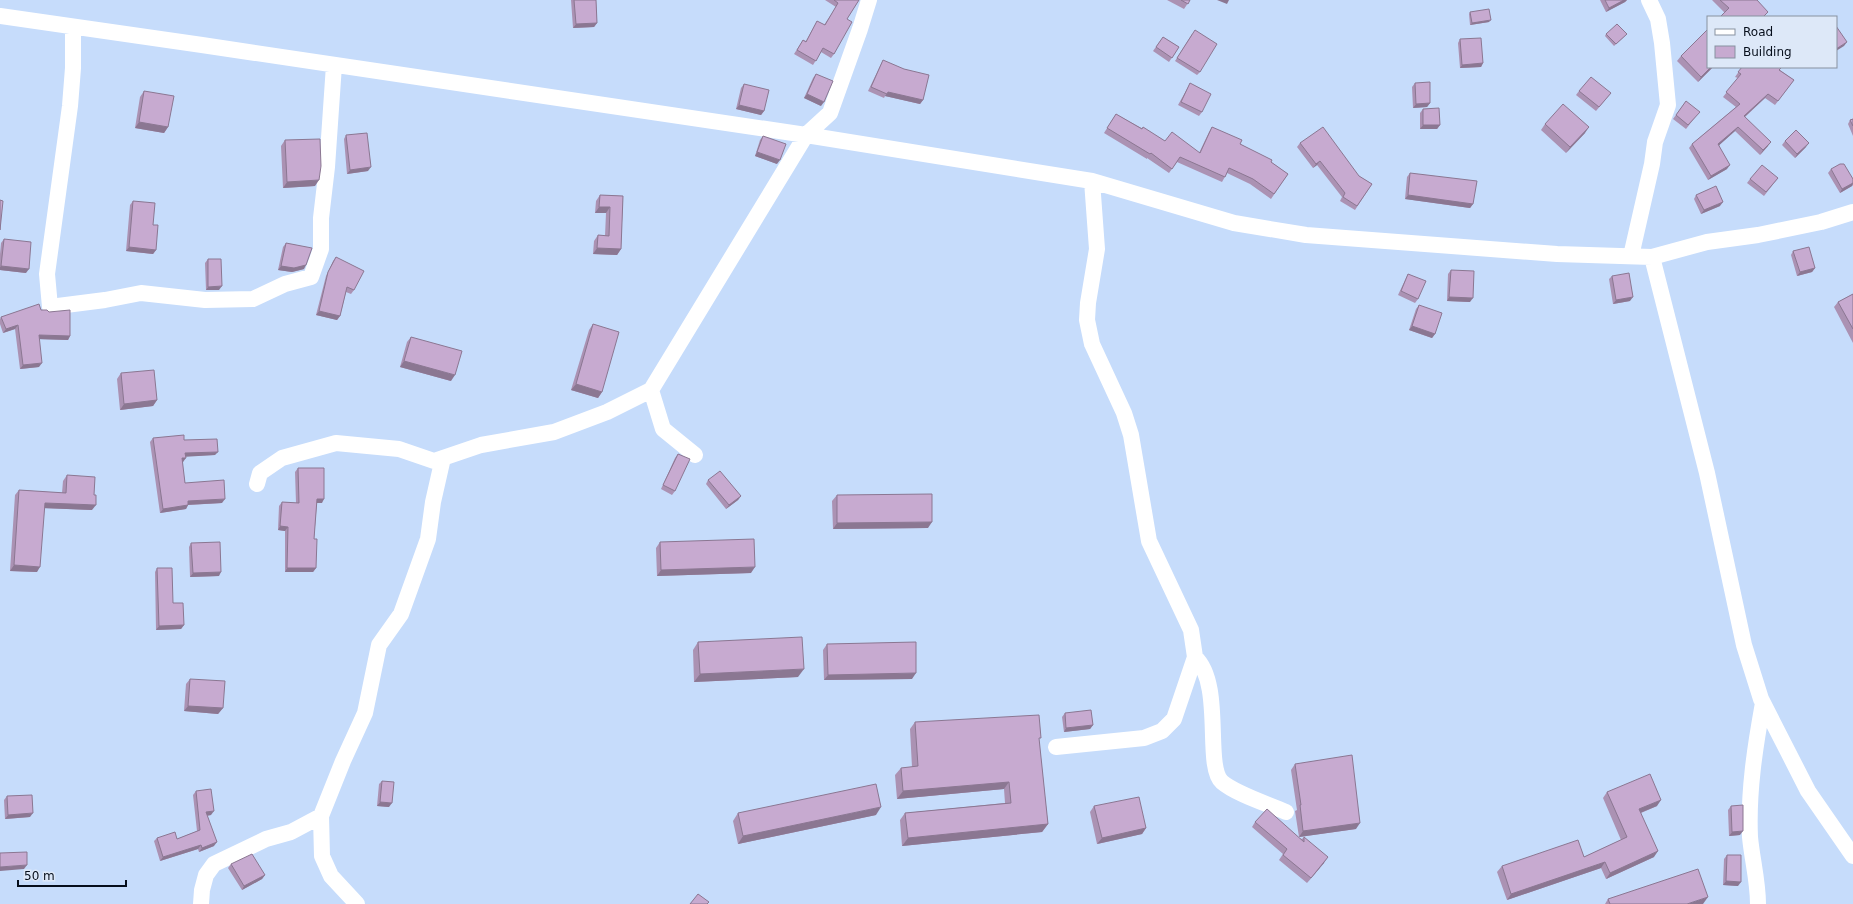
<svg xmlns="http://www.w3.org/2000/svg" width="1853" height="904" font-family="'DejaVu Sans',sans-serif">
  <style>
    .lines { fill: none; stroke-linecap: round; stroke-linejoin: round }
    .minor { stroke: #fff; stroke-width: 16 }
    .wall { fill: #ab92b3 }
    .shaded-wall { fill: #8b7792 }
    .building { fill: #c7aad0; stroke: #8b7792 }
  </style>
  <rect width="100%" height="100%" fill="#c6dcfb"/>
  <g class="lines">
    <path class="minor" d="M0 16 202 45 806 135 1092 181 1234 223 1306 235 1557 254 1652 257 1707 242 1758 235 1821 222 1853 212
      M73 27V68L70 106 47 274 50 307 105 300 141 293 205 300 253 299 285 284 311 277 321 249V218L327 167 334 65
      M1631 256 1652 164 1655 142 1668 105 1662 43 1658 19 1649 0
      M1652 257 1707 473 1744 645 1761 699 1808 791 1853 856
      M695 455 663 429 651 390 806 135 830 113 860 29 869 0
      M257 484 260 473 282 458 336 443 399 449 434 461 481 445 554 432 607 412 651 390
      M1195 657C1224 684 1204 766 1222 782 1236 794 1268 804 1286 812
      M1056 747 1144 738 1162 731 1174 719 1195 657 1191 630 1149 541 1131 435 1124 413 1092 344 1087 320 1088 303 1097 249 1092 181
      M201 904 202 890 206 875 214 864 266 839 291 832 321 816
      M357 904 331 876 322 856 321 816 343 761 365 713 379 645 401 614 428 539 433 502 443 458
      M1758 904C1758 881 1752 859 1750 837 1748 792 1755 747 1763 703"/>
  </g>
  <path class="wall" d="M571 0H596L597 23 594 27 573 28Z
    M825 0H859L847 19 834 54 831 58 821 52 813 65 794 54 803 40 806 41 817 21 824 25 836 7Z
    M1167 0H1190L1184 9Z
    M1600 0H1627L1625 2 1606 12Z
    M1712 0H1757L1725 13Z
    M1470 12 1489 22 1470 25 1469 14Z
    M1192 34 1200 72 1197 75 1175 61Z
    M1606 34 1625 36 1614 46 1605 36Z
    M1163 37 1179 47 1169 62 1153 51Z
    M1460 39 1483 63 1481 67 1460 68 1458 43Z
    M1681 56 1708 67H1713L1698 82 1677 61Z
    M883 60 923 100 920 104 885 96 884 98 868 91 881 64Z
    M1742 67 1780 70 1794 80 1775 105 1765 98 1745 117 1768 146 1760 155 1735 131 1719 145 1727 169 1708 180 1689 148 1692 144 1736 107 1723 97 1738 78 1735 77Z
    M816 74 821 106 804 98 813 78Z
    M1190 83 1202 112 1199 116 1178 105 1188 87Z
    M1415 83 1430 103 1427 107 1413 108 1412 87Z
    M744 84 764 111 761 115 736 109 741 88Z
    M144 91 168 127 164 133 135 128 140 97Z
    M1579 91 1611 93 1596 111 1576 95Z
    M1686 101 1697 115 1686 129 1673 119Z
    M1423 109 1440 125 1437 129H1420V113Z
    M1116 114 1165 141 1199 153 1209 132 1212 127 1271 162 1288 174 1271 199 1250 184 1227 173 1222 182 1177 162 1169 173 1147 158V159L1104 133Z
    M1853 119V136L1848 124 1850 120Z
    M1545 124 1585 133 1566 153 1541 130Z
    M346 135 368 171 347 174 344 139Z
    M763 136 777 164 755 156 760 140Z
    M285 140 315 186 283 188 281 146Z
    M1785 141 1806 147 1795 158 1782 145Z
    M1300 143 1359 176 1372 184 1355 210 1340 201 1342 197 1317 165 1313 168 1297 147Z
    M1831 169 1853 179V185L1852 186 1840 193 1828 173Z
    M1410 173 1473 204 1470 208 1405 199 1407 177Z
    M1778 178 1764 196 1747 183 1750 179Z
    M600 195 623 196 621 249 617 255 593 254 594 241 598 235 605 236 606 213H595L596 201Z
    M1696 195 1720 206 1701 214 1694 199Z
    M133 201 153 225 156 250 153 254 126 251 130 205Z
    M4 239 26 273 0 270V254L1 243Z
    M286 243 304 269 292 272 278 270 283 247Z
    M1793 251 1815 268 1812 272 1797 276 1791 255Z
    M336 257 354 290 351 294 346 292 340 316 337 320 316 315 326 276 333 261Z
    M208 259 219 290H206L205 263Z
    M1451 270 1470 302 1447 301 1448 274Z
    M1408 274 1418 299 1415 303 1398 295 1406 278Z
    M1612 276 1630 301 1613 304 1609 279Z
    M1853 294V343L1834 307 1838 302Z
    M1419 305 1435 334 1432 338 1409 330 1416 309Z
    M41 310 70 336 68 340 39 339V367L20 369 15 329 3 333 0 324V319L1 317Z
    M593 324 602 392 598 398 571 390 589 330Z
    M411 337 451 381 400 367 407 342Z
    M121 373 157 400 153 406 120 410 117 379Z
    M153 438 184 440 215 455 186 456 183 462H182L185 483 222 503 188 505 186 509 160 513 150 442Z
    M678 454 675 491 672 495 661 489 675 458Z
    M298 468 322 503H317L314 539 316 568 313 572H285V531L278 530 279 506 282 502 296 503 295 472Z
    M67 475 92 510 44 508 37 572 10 571 15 495 19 490 62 493 63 481Z
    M708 480 741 496 738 500 726 509 706 484Z
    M837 495 928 528 833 529 832 501Z
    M660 542 751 573 657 576 656 548Z
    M191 543 219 576 190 577 189 547Z
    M157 568 173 603 184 625 181 629 156 630 155 572Z
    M698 642 798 677 694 682 693 650Z
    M827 644 912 679 824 680 823 650Z
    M190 679 223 708 218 714 184 711 186 684Z
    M1065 713 1093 725 1090 729 1064 732 1062 717Z
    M915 722 1039 740 1048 824 1042 832 902 846 900 820 905 813 1005 803 1004 789 897 799 895 775 901 768 912 767 910 729Z
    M1295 764 1356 829 1299 837 1295 811 1297 810 1291 770Z
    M382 781 389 807 377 806 379 784Z
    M196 791 211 815 207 816 214 846 199 852 198 849 160 861 154 841 157 838 177 839 197 831 193 795Z
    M1607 792 1657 806 1641 813 1654 857 1606 879 1601 868 1507 900 1497 872 1502 866 1584 857 1621 840 1603 798Z
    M7 796 30 817 5 819 4 800Z
    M1094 806 1146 828 1142 834 1097 844 1090 812Z
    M1731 806 1740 835 1729 836 1728 810Z
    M738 813 876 815 738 844 733 821Z
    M1255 822 1302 839 1304 837 1324 863 1307 883 1279 860 1283 854 1252 827Z
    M1727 855 1738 886 1723 885 1724 859Z
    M231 864 265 875 262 879 242 890 228 868Z
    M1608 899 1703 904H1605Z"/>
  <path class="shaded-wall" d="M1217 0H1229L1227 4Z
    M1624 0H1627L1625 2 1606 12 1609 8Z
    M1491 20 1489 22 1470 25 1472 23Z
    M597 23 594 27 573 28 576 24Z
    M1847 42 1844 46 1836 51V49Z
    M1483 63 1481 67 1460 68 1462 65Z
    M1711 67H1713L1698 82 1701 77Z
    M888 92 923 100 920 104 885 96Z
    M807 94 824 102 821 106 804 98Z
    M1768 94 1765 98 1741 120 1744 116Z
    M1430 103 1427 107 1413 108 1416 104Z
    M739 105 764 111 761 115 736 109Z
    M139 122 168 127 164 133 135 128Z
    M1423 125H1440L1437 129H1420Z
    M1589 127 1585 133 1566 153 1570 147Z
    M1738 127 1735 131 1715 149 1718 144Z
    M1771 142 1768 146 1760 155 1763 150Z
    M1809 143 1806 147 1795 158 1797 154Z
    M757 152 780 160 777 164 755 156Z
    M1320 161 1317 165 1313 168 1316 164Z
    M1730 165 1727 169 1708 180 1711 176Z
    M371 167 368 171 347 174 350 170Z
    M319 180 315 186 283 188 287 182Z
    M1853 183 1852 186 1840 193 1842 189Z
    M1408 195 1473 204 1470 208 1405 199Z
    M1723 202 1720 206 1701 214 1704 210Z
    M599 207H610L606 213H595Z
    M129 247 156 250 153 254 126 251Z
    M597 248 621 249 617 255 593 254Z
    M306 265 304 269 292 272 278 270 281 266Z
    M1 266 29 269 26 273 0 270V267Z
    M1815 268 1812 272 1797 276 1800 272Z
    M222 286 219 290H206L208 287Z
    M1449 297 1473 298 1470 302 1447 301Z
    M1633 297 1630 301 1613 304 1616 300Z
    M319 311 340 316 337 320 316 315Z
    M18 325 15 329 3 333 6 329Z
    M1412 326 1435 334 1432 338 1409 330Z
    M39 335 70 336 68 340 36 339Z
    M404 361 455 375 451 381 400 367Z
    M42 363 39 367 20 369 23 365Z
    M576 384 602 392 598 398 571 390Z
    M157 400 153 406 120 410 124 404Z
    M218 452 215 455 182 457 185 453Z
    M182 458H186L183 462H179Z
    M741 496 738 500 726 509 729 505Z
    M225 499 222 503 185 505 188 501Z
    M317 499H324L322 503H314Z
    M45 503 96 505 92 510 41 508Z
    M188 505 186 509 160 513 163 509Z
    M932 522 928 528 833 529 837 523Z
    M280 526 288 527 285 531 278 530Z
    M14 565 40 567 37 572 10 571Z
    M755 567 751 573 657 576 661 570Z
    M287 568H316L313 572H285Z
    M221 572 219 576 190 577 193 573Z
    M184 625 181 629 156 630 159 626Z
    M804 669 798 677 694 682 700 674Z
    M916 673 912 679 824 680 828 675Z
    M188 706 223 708 218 714 184 711Z
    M1093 725 1090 729 1064 732 1066 728Z
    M1009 782 1004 789 897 799 903 791Z
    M1661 800 1657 806 1635 815 1639 809Z
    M380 802 392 803 389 807 377 806Z
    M881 807 876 815 738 844 743 836Z
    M214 811 211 815 203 816 206 812Z
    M33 813 30 817 5 819 8 815Z
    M1360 823 1356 829 1299 837 1303 831Z
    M1048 824 1042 832 902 846 908 838Z
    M1146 828 1142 834 1097 844 1102 838Z
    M1743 831 1740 835 1729 836 1732 832Z
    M217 842 214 846 199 852 202 848Z
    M201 845 198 849 160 861 163 857Z
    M1658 851 1654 857 1606 879 1610 873Z
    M1328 857 1324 863 1307 883 1311 878Z
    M1605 862 1601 868 1507 900 1511 894Z
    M27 865 24 869 0 871V867Z
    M265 875 262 879 242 890 244 886Z
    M1726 881 1741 882 1738 886 1723 885Z
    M1708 897 1703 904H1687Z"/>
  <path class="building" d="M574 0H596L597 23 576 24Z
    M834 0H859L847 19 852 22 834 54 823 48 816 61 797 50 803 40 806 42 817 21 825 25 838 3Z
    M1181 0H1190L1188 4Z
    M1605 0H1624L1609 8Z
    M1720 0H1757L1768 12 1763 17H1720L1729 8Z
    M1489 9 1491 20 1472 23 1470 12Z
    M1617 24 1627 34 1616 44 1606 34Z
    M1836 26 1847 42 1836 49Z
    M1708 29V67H1711L1701 77 1681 56Z
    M1195 30 1217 44 1200 72 1177 58Z
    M1163 37 1179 47 1172 58 1156 47Z
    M1481 38 1483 63 1462 65 1460 39Z
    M883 60 904 69 929 75 923 100 888 92 887 94 871 87Z
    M1742 67H1782L1779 70 1794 80 1778 101 1768 94 1744 116 1771 142 1763 150 1738 127 1718 144 1730 165 1711 176 1692 144 1740 104 1726 92 1741 74 1738 72Z
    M816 74 833 81 824 102 807 94Z
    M1591 77 1611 93 1599 107 1579 91Z
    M1430 82V103L1416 104 1415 83Z
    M1190 83 1211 94 1202 112 1181 102Z
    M744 84 769 90 764 111 739 105Z
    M144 91 174 96 168 127 139 122Z
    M1686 101 1700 112 1688 125 1676 115Z
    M1563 104 1589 127 1570 147 1545 124Z
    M1439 108 1440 125H1423V109Z
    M1116 114 1142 129 1143 127 1165 141 1172 132 1200 153 1212 127 1242 140 1240 144 1272 160 1271 162 1288 174 1274 194 1253 179 1229 168 1225 177 1180 157 1172 169 1151 153 1150 154 1107 128Z
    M1853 119V126L1850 120Z
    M1323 127 1359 176 1372 184 1357 206 1343 197 1345 193 1320 161 1316 164 1300 143Z
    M1796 130 1809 143 1797 154 1785 141Z
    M367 133 371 167 350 170 346 135Z
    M763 136 786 144 780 160 757 152Z
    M320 139 321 166 319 180 287 182 285 140Z
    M1840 164H1844L1853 179V183L1842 189 1831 169Z
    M1762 165 1778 178 1766 192 1750 179Z
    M1410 173 1477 181 1473 204 1408 195Z
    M1716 186 1723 202 1704 210 1696 195Z
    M600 195 623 196 621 249 597 248 598 235 609 236 610 207H599Z
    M0 200 3 201 0 230Z
    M133 201 155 203 153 225H158L156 250 129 247Z
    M4 239 31 242 29 269 1 266Z
    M286 243 312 248 306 265 294 268 281 266Z
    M1809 247 1815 268 1800 272 1793 251Z
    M336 257 364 271 354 290 347 287 340 316 319 311 328 272Z
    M208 259H221L222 286 208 287Z
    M1451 270 1474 271 1473 298 1449 297Z
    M1629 273 1633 297 1616 300 1612 276Z
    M1408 274 1426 281 1418 299 1401 291Z
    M1853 294V329L1838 302Z
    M39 304 41 310H47L49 312 70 310V336L39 335 42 363 23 365 18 325 6 329 1 317Z
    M1419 305 1442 313 1435 334 1412 326Z
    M593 324 619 332 602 392 576 384Z
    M411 337 462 351 455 375 404 361Z
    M154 370 157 400 124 404 121 373Z
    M184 435V440L217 439 218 452 185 453 186 458H182L185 483 224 480 225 499 188 501V505L163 509 153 438Z
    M678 454 690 459 675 491 663 485Z
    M298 468H324V499H317L314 539H317L316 568H287L288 527 280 526 282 502 299 503Z
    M720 471 741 496 729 505 708 480Z
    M67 475 95 477 94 495H96V505L45 503 40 567 14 565 19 490 66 493Z
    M932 494V522L837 523V495Z
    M754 539 755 567 661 570 660 542Z
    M220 542 221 572 193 573 191 543Z
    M157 568H172L173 603H183L184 625 159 626Z
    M802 637 804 669 700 674 698 642Z
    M916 642V673L828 675 827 644Z
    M190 679 225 681 223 708 188 706Z
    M1091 710 1093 725 1066 728 1065 713Z
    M1039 715 1041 738H1039L1048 824 908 838 905 813 1011 803 1009 782 903 791 901 768 918 766 915 722Z
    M1352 755 1360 823 1303 831 1300 805H1301L1295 764Z
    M1650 774 1661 800 1639 809 1658 851 1610 873 1605 862 1511 894 1502 866 1578 840 1584 857 1627 837 1607 792Z
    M382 781 394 782 392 803 380 802Z
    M876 784 881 807 743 836 738 813Z
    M211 789 214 811 206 812 217 842 202 848 201 845 163 857 157 838 175 832 177 839 200 830 196 791Z
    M32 795 33 813 8 815 7 796Z
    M1139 797 1146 828 1102 838 1094 806Z
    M1743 805V831L1732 832 1731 806Z
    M1267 809 1304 842V837L1328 857 1311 878 1283 855 1287 849 1255 822Z
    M27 852V865L0 867V853Z
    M252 854 265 875 244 886 231 864Z
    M1727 855H1741V882L1726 881Z
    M1698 869 1708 897 1687 904H1610L1608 899Z
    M698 894 709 902 707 904H690Z"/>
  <rect x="1707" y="16" width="130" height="52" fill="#dde8f8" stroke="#8791a0"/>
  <rect x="1715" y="29" width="20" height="6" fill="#ffffff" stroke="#8791a0"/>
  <text x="1743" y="36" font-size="12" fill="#060e1b">Road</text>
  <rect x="1715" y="46" width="20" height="12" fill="#c7aad0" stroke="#8791a0"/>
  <text x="1743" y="56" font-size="12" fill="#060e1b">Building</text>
  <path d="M18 880v6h108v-6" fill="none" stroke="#060e1b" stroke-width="2"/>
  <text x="24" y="880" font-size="12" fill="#060e1b" stroke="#dde8f8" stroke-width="3" paint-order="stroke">50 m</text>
</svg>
